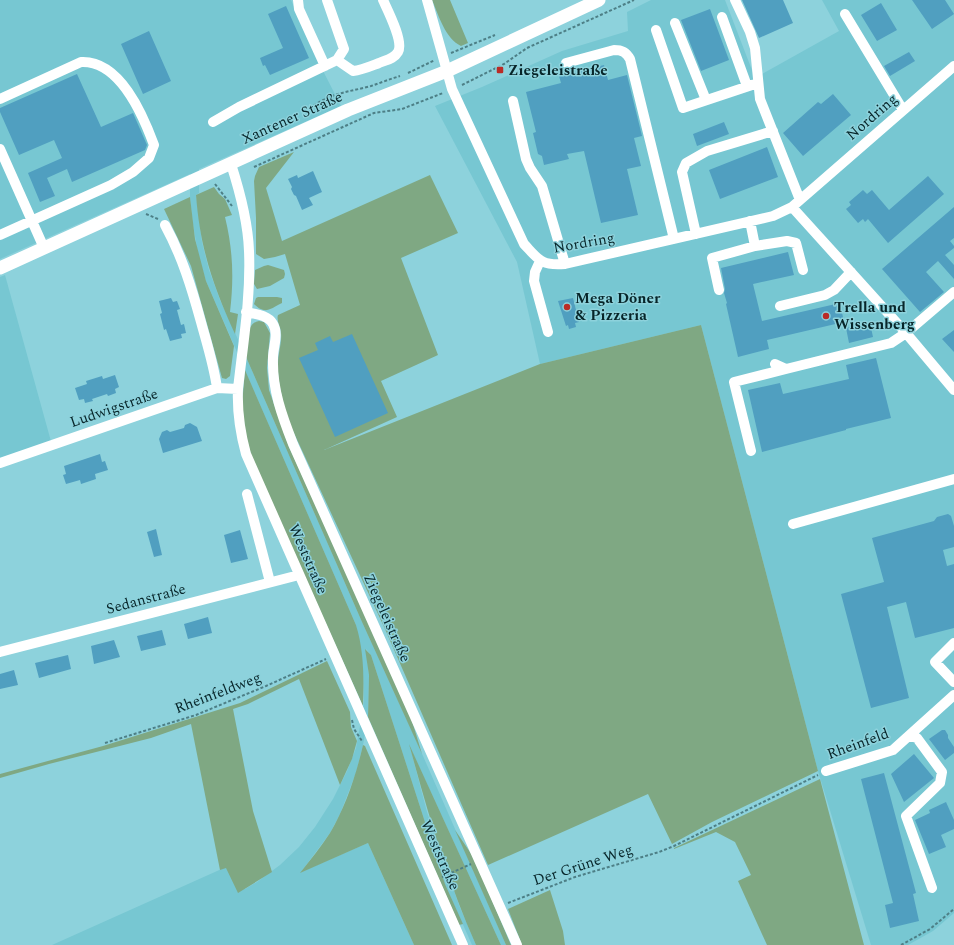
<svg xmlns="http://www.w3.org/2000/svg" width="954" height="945" font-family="Spectral,serif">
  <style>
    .built { fill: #77c7d2 }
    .green { fill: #7fa883 }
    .building { fill: #509fc0 }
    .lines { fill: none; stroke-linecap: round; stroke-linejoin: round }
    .path { stroke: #4d7f86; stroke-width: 2; stroke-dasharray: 3 2; stroke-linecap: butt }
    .minor { stroke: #fff; stroke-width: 10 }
    .major { stroke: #fff; stroke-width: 13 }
    .poi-dot { fill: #ba2b27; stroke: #8dd2dc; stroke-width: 1.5 }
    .labels { text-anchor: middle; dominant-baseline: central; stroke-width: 3; stroke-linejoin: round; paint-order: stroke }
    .poi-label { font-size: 15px; font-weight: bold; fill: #072529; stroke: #8dd2dc; text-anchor: start }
    .street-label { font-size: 15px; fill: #072529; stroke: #8dd2dc }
  </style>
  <rect width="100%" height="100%" fill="#8dd2dc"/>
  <path class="built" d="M0 0H291L319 63 341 106 199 169V193L196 195 202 242 209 270 220 300 246 357 362 622 416 740 506 945H501L410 747 427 812 445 865 459 905 476 945H472L445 884 371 655 366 649 369 675 368 717 363 745 356 773 340 814 330 833 301 872 368 843 414 945H52L226 867 245 889 257 882 280 865 299 847 315 827 333 799 347 771 356 748 361 721 364 700 363 671 356 625 206 281 198 254 193 224 190 197V174L0 259Z
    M651 0H725L755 78 839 31 822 0H954V913L933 931 908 945H871L818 771 701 325 540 364 517 262 435 106 482 87 562 51 628 31 627 12Z
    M5 275 52 445 0 463V277Z"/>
  <path class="green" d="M432 0H450L468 43 461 46C445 38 439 16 432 0Z
    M294 152 266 188 282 241 430 175 458 233 401 258 438 355 381 381 397 417 324 450 540 364 701 325 818 771 712 822 672 844 648 794 488 865 385 629 286 416C283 399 277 381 278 364 278 353 282 343 281 333 281 327 276 321 278 315L300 305 285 254 275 257 264 259 256 254V218L254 181 255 176 259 167Z
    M214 187 219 194 225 199 232 215 225 217C233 250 234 278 230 312L238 314 235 334C213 286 200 248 196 195Z
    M190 197 195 239 206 281 234 346 230 376 226 379 222 378 191 266 164 209Z
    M268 265 284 270 285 274 284 278 270 286 257 289 254 284 255 270 264 266Z
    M258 297H277L282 298V303C270 309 265 315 254 304L256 298Z
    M259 321 264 322 270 333 267 368 269 390 289 447 383 650 409 711 422 754 362 622 246 357C248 345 245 323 259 321Z
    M245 370 356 625C364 651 364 678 363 706L253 461 246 437 242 405Z
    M365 649 371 655 445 884 463 924 459 925 368 717 369 675Z
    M327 661 350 712 351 727 357 741 352 759 340 785 299 679 248 704 233 709 253 811 272 872 238 893 226 868 220 870 191 724 151 738 49 764 0 778V774L103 746 240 703Z
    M409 744 501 945H476C447 880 428 813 409 744Z
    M363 745 365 746 452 945H414L368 843 300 873C310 860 321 847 330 833 346 806 356 775 363 745Z
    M820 779 864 945H767L738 881 751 875 735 842 716 832 674 849V848Z
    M455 830 474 858 511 945H506Z
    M550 890 563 931 565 945H522L508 909Z"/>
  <path class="building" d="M742 0H783L793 23 759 38Z
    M912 0H945L954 14 932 29Z
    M881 3 897 30 877 41 861 15Z
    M286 6 309 58 270 75 265 65 263 66 260 58 283 48 268 14Z
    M710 9 729 60 701 71 681 20Z
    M149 31 171 81 143 94 121 44Z
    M909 52 915 61 890 76 884 66Z
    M604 65 608 80 627 75 642 136 634 138 641 166 627 169 638 215 601 223 584 151 567 154 569 159 544 165 542 156 538 154 533 133 536 132 526 92 561 83 559 76Z
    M77 74 101 127 133 113 147 145 145 150 72 182 67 169 47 178 55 196 40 202 28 173 62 158 54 140 19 155 0 112V108Z
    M833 94 851 115 803 156 783 133 818 102 821 104Z
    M724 122 729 134 697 146 693 134Z
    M767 147 778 177 720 199 709 170Z
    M313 171 322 192 309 198 313 205 302 210 296 196 294 195 291 189 292 187 288 179 297 175 298 178Z
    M928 176 944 194 888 243 868 219 865 222 863 219 858 223 846 209 851 205 849 202 863 190 867 194 872 190 889 210Z
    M954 207V238L950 241 954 246V248L945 255 954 265V279L938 261 926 272 944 292 920 312 882 269Z
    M788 252 794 275 753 284 762 321 840 303 844 322 767 340 769 349 738 357 726 304 727 303 724 293 725 289 721 268Z
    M171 298 173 302 177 301 180 309 177 310 181 325 184 324 186 333 181 334 182 338 170 341 166 329 164 330 160 314 162 313 159 301Z
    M573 298 579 322 575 323 576 327 569 329 568 325 566 326 558 301Z
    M870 323 873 337 849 343 846 328Z
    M954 330V352L942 339Z
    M352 334 388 413 335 437 299 358 318 350 315 343 330 336 333 342Z
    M876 358 891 418 846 429V430L762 452 748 390 780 383 783 394 849 379 846 365Z
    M115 375 119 387 115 389 116 393 108 396 107 394 92 399 93 401 85 403 84 399 79 400 75 388 87 384 86 381 102 376 103 379Z
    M190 423 197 427 202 441 163 453 159 439 162 432 167 430 170 432 184 428 185 425Z
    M100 454 102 462 105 461 108 470 95 474 96 479 81 484 80 480 66 484 63 475 66 474 64 466Z
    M948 514 951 516 954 526V547L943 550 947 566 954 564V628L915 638 906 602 887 607 909 698 871 708 841 594 884 582 872 538 934 521 937 517Z
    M156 529 162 555 154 557 147 532Z
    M240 530 248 559 231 563 224 535Z
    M208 617 212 633 188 639 184 624Z
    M162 630 166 645 141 651 137 636Z
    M114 640 120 657 94 664 91 646Z
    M68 655 71 669 39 678 35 663Z
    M14 670 18 685 0 689V674Z
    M942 730H945L948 735V738L954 747V753L945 760 929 739Z
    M914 754 934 778 904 802 891 774Z
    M884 773 916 893 913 894 919 921 890 928 885 905 893 903 861 779Z
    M946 802 954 820V829L941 835 946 847 929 854 915 820 930 813 929 810Z"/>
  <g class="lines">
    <path class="path" d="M451 53 495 35
      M408 73 435 60
      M462 85 504 64 527 48 634 0
      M310 109C328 93 349 92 371 86 380 83 390 79 400 76
      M254 167 374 113 402 109 443 93
      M215 184 232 206
      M146 214 158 219
      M352 720 354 729 362 741
      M105 743 196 715 266 686 326 659
      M442 877 471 864
      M508 903 575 877 659 852 674 846 818 775
      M901 945 930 929 954 909"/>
    <path class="minor" d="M298 0 299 9 325 66
      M427 0 452 89 524 244C539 260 541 266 565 264L773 216 792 207 954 66
      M735 0 750 32 755 48 760 99 800 200
      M845 14 903 110
      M722 17 747 86
      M675 23 706 100
      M656 30 683 108 758 83
      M337 60 353 71C362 70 371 66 379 63 386 60 394 59 398 52 404 42 388 11 383 0
      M566 63 614 50C622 50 626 52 630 59L674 239
      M0 99 81 62C120 60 143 115 154 145L149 158 133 172 111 185 0 235
      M513 101 526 159 530 168 542 186 565 264
      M213 122 239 107 337 60 344 49 327 0
      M0 149 44 248
      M231 164C240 192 248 221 249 251 251 297 243 343 238 389 237 411 240 432 246 454L463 945
      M792 207 906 333 954 390
      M165 225C182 256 192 289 201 322 207 344 214 366 217 388
      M696 234 682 172 686 163 707 151 773 131
      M755 246 787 241 796 243 803 270
      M540 261 535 272 534 281 548 332
      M719 290 712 258 755 246 750 221
      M780 306 825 295 834 290 851 272
      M246 312C255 314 268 315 273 324 279 334 273 347 273 358 272 389 282 416 293 444L517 945
      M775 364 786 369 891 343 906 333 954 292
      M751 451 734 382 786 369
      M0 463 217 388 238 389
      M247 494 270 582
      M793 524 954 479
      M954 643 935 662 954 682
      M0 652 299 575
      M910 736 917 738 942 772 940 783 906 816 932 888
      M826 771 893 750 954 695"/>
    <path class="major" d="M0 268 348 110 447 71 599 0"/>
  </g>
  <g class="poi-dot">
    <rect x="496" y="66" width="8" height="8" rx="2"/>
    <circle cx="567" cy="307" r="4"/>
    <circle cx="826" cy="316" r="4"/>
  </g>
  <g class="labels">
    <g class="poi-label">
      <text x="508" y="70">Ziegeleistraße</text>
      <text x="575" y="298">Mega Döner<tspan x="575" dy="17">&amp; Pizzeria</tspan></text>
      <text x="834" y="307">Trella und<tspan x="834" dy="17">Wissenberg</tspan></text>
    </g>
    <g class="street-label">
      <text transform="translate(872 117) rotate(-41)">Nordring</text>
      <text transform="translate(292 118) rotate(-24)">Xantener Straße</text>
      <text transform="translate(584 243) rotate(-10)">Nordring</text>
      <text transform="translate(114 408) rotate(-19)">Ludwigstraße</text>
      <text transform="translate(308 559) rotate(66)">Weststraße</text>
      <text transform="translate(146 599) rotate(-15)">Sedanstraße</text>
      <text transform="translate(387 618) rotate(66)">Ziegeleistraße</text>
      <text transform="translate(218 693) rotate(-21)">Rheinfeldweg</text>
      <text transform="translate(858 744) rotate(-20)">Rheinfeld</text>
      <text transform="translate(440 855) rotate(66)">Weststraße</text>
      <text transform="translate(583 865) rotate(-18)">Der Grüne Weg</text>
    </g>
  </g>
</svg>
